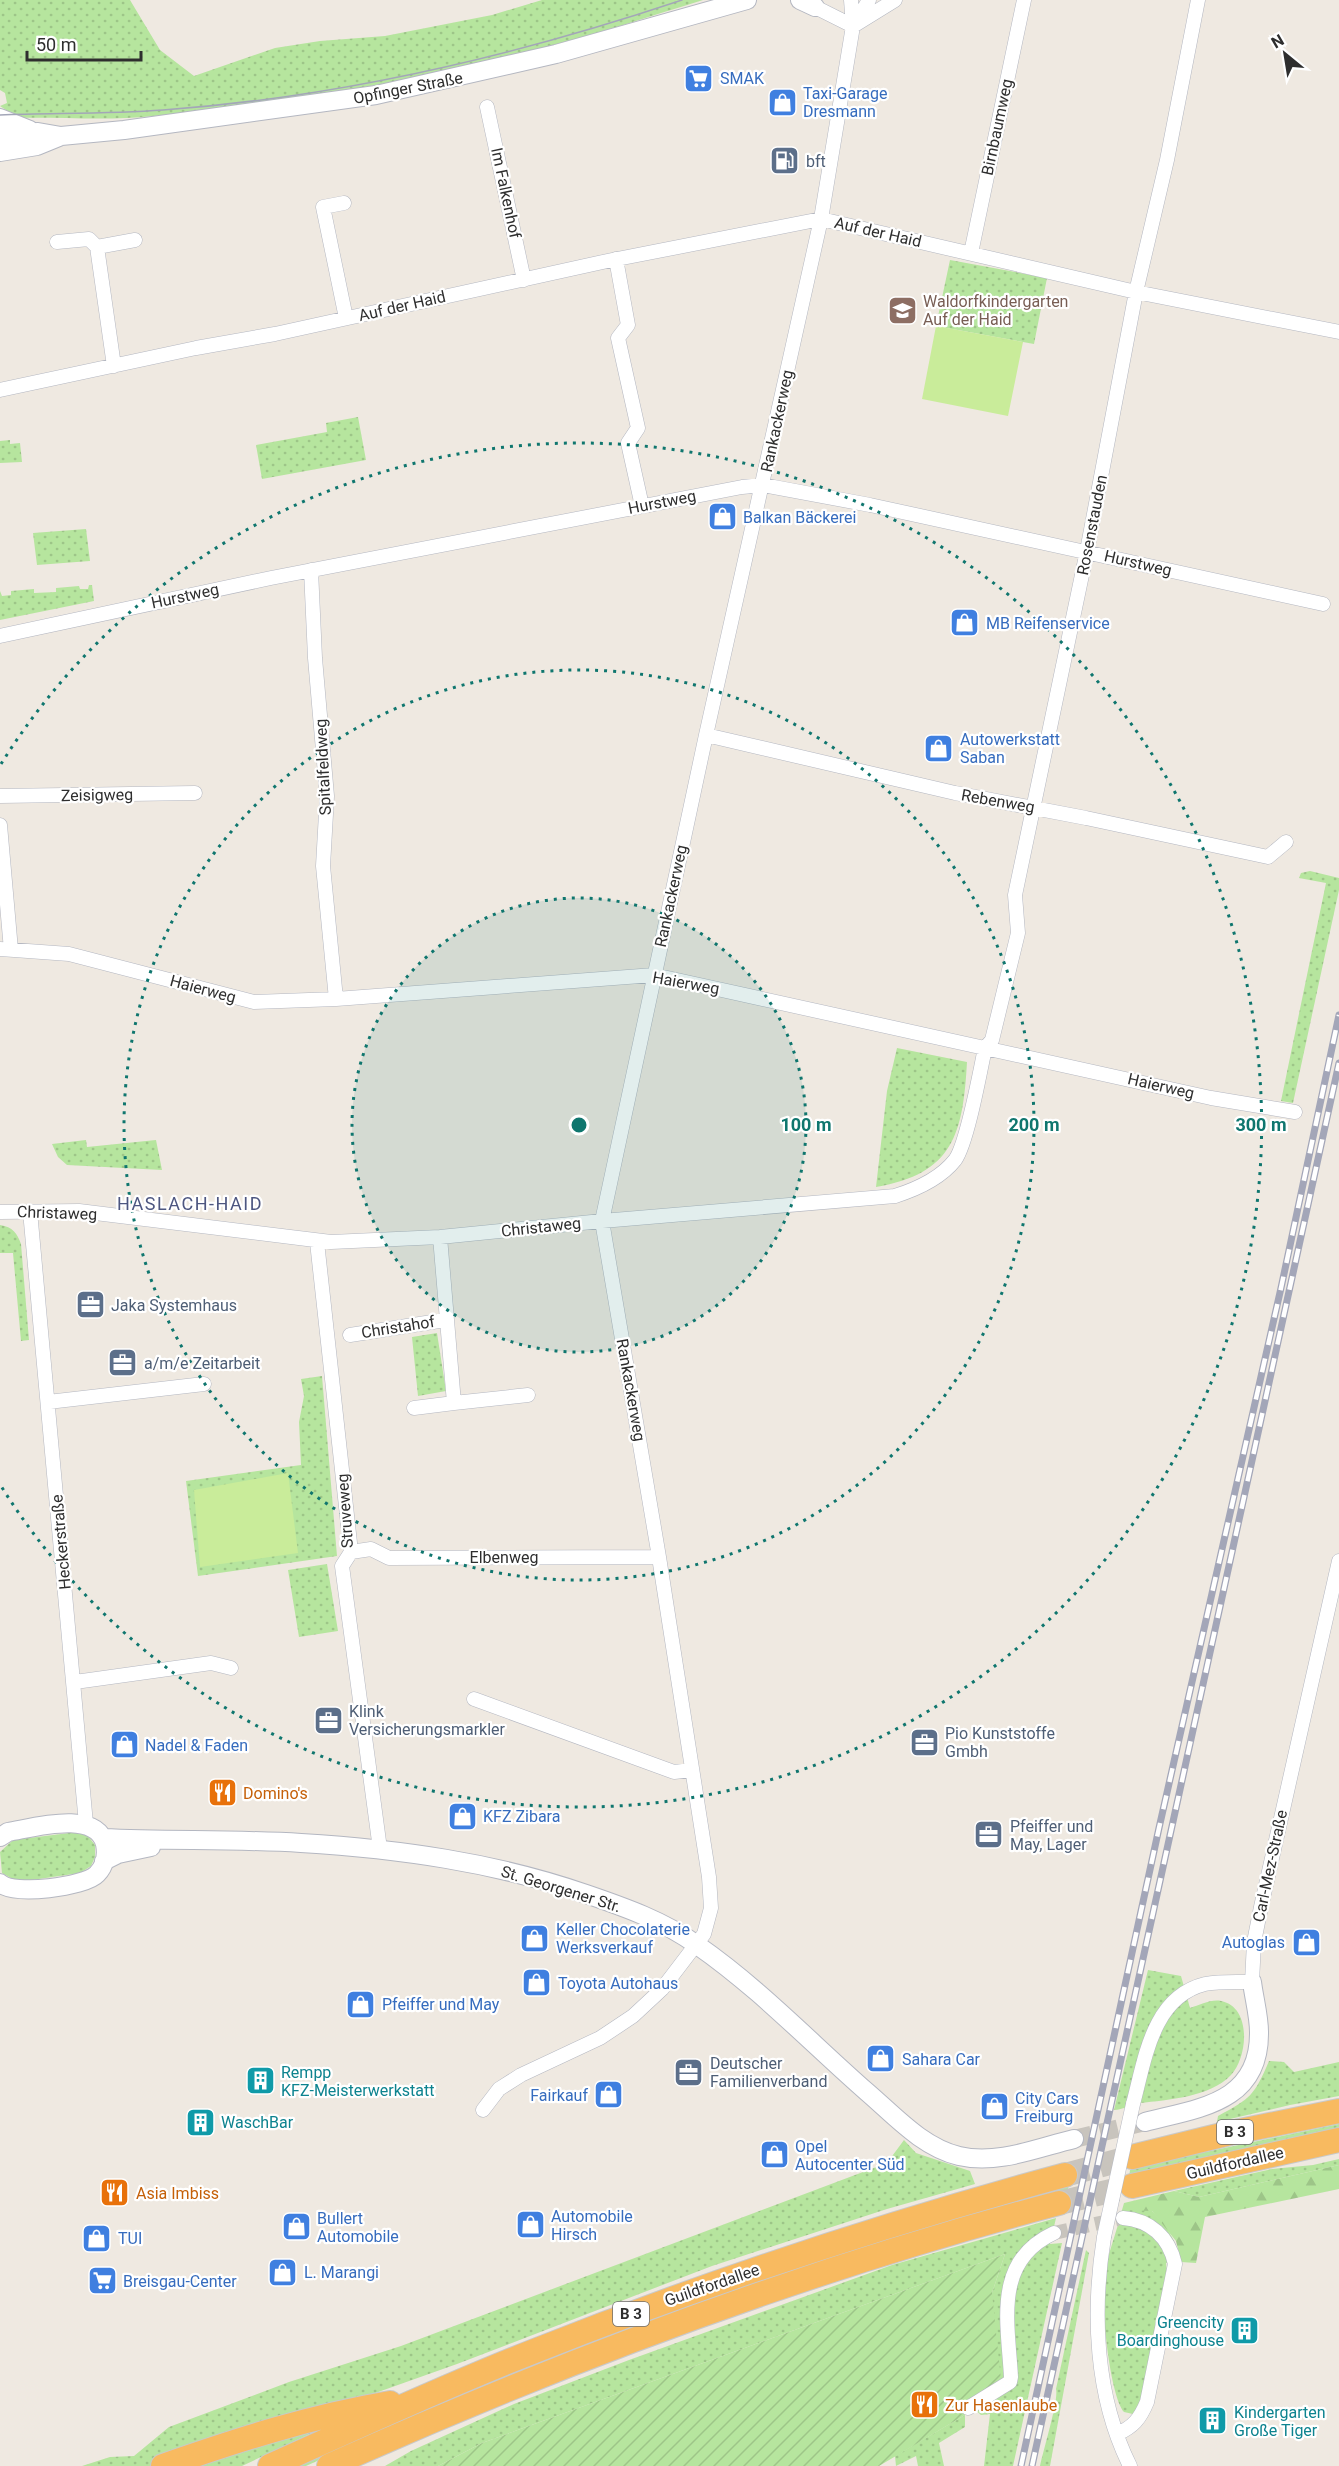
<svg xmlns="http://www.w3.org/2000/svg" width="1339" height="2466" font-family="Roboto,sans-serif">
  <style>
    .grass { fill: url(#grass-dots) }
    .forest { fill: url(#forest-firs) }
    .garden { fill: url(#garden-furrows) }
    .pitch { fill: #c9ec9a }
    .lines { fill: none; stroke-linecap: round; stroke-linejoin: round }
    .minor-tunnel { stroke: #c8c4bd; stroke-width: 14; stroke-dasharray: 14 7; stroke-linecap: butt }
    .tertiary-tunnel { stroke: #c8c4bd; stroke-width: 18; stroke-dasharray: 18 9; stroke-linecap: butt }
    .trunk-tunnel { stroke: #c8c4bd; stroke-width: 24; stroke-dasharray: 24 12; stroke-linecap: butt }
    .minor-casing { stroke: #b4b7c1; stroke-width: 15 }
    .tertiary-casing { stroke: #b4b7c1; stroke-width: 20 }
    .trunk-casing { stroke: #c9c9c9; stroke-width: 26 }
    .minor { stroke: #fff; stroke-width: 14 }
    .tertiary { stroke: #fff; stroke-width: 18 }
    .trunk { stroke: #f8ba60; stroke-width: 24 }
    .tram { stroke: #a3a6b8; stroke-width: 1.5 }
    .rail-casing { stroke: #a3a6b8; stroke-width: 7 }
    .rail { stroke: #fff; stroke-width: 4.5; stroke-dasharray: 14; stroke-linecap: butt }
    .minor-bridge-casing { stroke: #b4b7c1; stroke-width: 15; stroke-linecap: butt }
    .minor-bridge { stroke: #fff; stroke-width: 14 }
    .ring { fill: none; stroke: #0f766e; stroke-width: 3; stroke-dasharray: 3 6 }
    .labels { text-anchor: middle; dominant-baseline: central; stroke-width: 4.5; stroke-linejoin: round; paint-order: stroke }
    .shield { fill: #fff; stroke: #6d6d6d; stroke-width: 1.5 }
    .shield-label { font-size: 15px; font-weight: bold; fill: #2e2e2e }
    .shop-label { font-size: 16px; fill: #366cbe; stroke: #fff; text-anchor: start }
    .street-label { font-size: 16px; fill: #2e2e2e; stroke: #fff }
    .service-label { font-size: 16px; fill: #4e5e75; stroke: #fff; text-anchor: start }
    .education-label { font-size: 16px; fill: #785e54; stroke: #fff; text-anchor: start }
    .food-label { font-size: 16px; fill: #c56008; stroke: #fff; text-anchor: start }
    .culture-label { font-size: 16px; fill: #0d838f; stroke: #fff; text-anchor: start }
    .neighbourhood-label { font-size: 18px; letter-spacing: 1.5px; fill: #4d5680; stroke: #fff }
    .centre { fill: #0f766e; stroke: #fff; stroke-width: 3 }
    .ring-label { font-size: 18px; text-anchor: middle; font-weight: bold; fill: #0f766e; stroke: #fff; stroke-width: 4.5; stroke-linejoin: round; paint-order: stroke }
  </style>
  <defs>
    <pattern id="grass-dots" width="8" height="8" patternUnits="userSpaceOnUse" patternTransform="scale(1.5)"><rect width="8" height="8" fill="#b6e59e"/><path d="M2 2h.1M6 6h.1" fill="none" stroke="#9dc588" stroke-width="1.8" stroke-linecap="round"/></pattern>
    <pattern id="forest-firs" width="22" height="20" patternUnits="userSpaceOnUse" patternTransform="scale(1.5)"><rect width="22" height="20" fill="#b6e59e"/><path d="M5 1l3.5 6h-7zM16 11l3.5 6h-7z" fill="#9dc588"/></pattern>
    <pattern id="garden-furrows" width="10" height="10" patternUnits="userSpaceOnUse" patternTransform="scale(1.5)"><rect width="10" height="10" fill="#b6e59e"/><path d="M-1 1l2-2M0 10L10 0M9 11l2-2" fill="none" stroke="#9dc588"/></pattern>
  </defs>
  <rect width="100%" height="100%" fill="#efe9e1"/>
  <path class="grass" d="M0 0H130L160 50 194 76 275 48 320 41 385 36 492 15 542 0H703C648 17 594 35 538 49 413 82 283 103 154 116 109 121 63 117 18 118L0 106 7 103 5 93 0 90Z
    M950 260 1047 278 1034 344 936 326Z
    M358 417 366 460 262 479 256 445 327 432 326 423Z
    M10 440V444L20 443 22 462 0 463V441Z
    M86 529 90 561 37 565 33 533Z
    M89 585H92L94 601 0 620V591L2 596 11 595V591L34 589V593L56 592V588L79 586 80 589H88Z
    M1310 871 1339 878V890L1293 1103 1281 1101 1326 883 1299 878 1301 873Z
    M897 1048 967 1062C963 1133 954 1174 876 1187L887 1091Z
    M86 1140 87 1147 156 1140 162 1170 67 1165 58 1157 52 1144Z
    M0 1225C13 1227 17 1233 21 1244L29 1340 21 1341 13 1253H0Z
    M437 1333 446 1391 418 1396 412 1337Z
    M322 1376 337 1556 198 1576 186 1481 301 1465 299 1422 304 1396 301 1379Z
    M327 1564 338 1631 299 1637 288 1570Z
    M77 1832 88 1836 95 1845V1857L91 1866 80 1873 18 1882 2 1873 0 1852 13 1840Z
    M1148 1970 1181 1976 1190 2008C1200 2005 1211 1999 1221 2001 1252 2007 1248 2057 1231 2075 1210 2097 1168 2100 1140 2103 1131 2104 1123 2110 1114 2110Z
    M1269 2061 1284 2062 1294 2072 1339 2062V2096L1290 2105 1217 2122 1218 2116C1251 2098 1254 2096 1269 2061Z
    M1339 2124V2131L1129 2177 1130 2170 1167 2160Z
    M904 2140 916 2153 970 2171 975 2184 887 2209 712 2266 457 2364 336 2407 316 2431 242 2466H82L110 2457 134 2456 169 2427 289 2382 401 2346 887 2163Z
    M1339 2159V2165L1199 2197 1174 2191 1272 2169 1313 2165Z
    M1069 2185 1067 2192 887 2244 410 2419 306 2466H291L488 2379 793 2266Z
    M1141 2209 1152 2211C1168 2228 1175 2238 1181 2262L1166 2263 1167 2272 1140 2405 1133 2414 1124 2412C1109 2394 1100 2297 1104 2272 1109 2251 1117 2231 1122 2210Z
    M1056 2218 1050 2244 1062 2243 1013 2466H984L990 2414 981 2415 975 2410 992 2308V2293L1005 2254 482 2443 438 2466H385L411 2451 514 2404 629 2360 892 2265Z
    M1086 2250 1089 2253 1050 2466H1040C1043 2451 1059 2399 1056 2389Z
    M965 2415V2427L939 2443 944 2466H918L916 2456 896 2466 895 2456Z"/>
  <path class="forest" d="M1339 2165V2189L1205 2217 1196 2263 1181 2262 1176 2241 1152 2211 1122 2210 1124 2203 1174 2191 1199 2197Z"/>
  <path class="garden" d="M1005 2254 992 2293 1001 2380 998 2400 980 2404 970 2412 879 2466H438L482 2443Z"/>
  <path class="pitch" d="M936 326 1023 342 1008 416 922 399Z
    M288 1473 298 1553 200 1567 194 1490Z"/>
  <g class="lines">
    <path class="minor-tunnel" d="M1054 2233 1118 2219"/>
    <path class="tertiary-tunnel" d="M1074 2139 1145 2122"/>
    <path class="trunk-tunnel" d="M1065 2175 1132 2157
      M1059 2203 1132 2186"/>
    <defs>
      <path id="minor" d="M815 7 853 26
        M854 25 869 0
        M853 26 895 0
        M487 107 524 280
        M344 203 323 207 346 318
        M57 242 89 239 97 247 114 366
        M97 247 135 240
        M971 253 1024 0
        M616 259 628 325 618 338 638 428 628 443 642 506
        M0 390 196 348 275 334 612 260 821 219 1136 292 1339 332
        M311 570 315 658 327 796 323 866 336 999
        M0 636 271 578 742 487 763 485 870 505 1323 604
        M706 735 955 793 1086 818 1268 857 1286 842
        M0 796 195 793
        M0 825 11 950
        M0 949 69 954 254 1002 336 999 654 975 1211 1098 1295 1112
        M30 1211 86 1824
        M0 1212 79 1211 331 1242 440 1237 602 1221 895 1196C917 1189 940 1179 955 1160 967 1144 980 1072 985 1048L992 1040 1018 933 1015 895 1087 551 1136 292 1167 160 1198 0
        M317 1242 351 1552 342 1566 380 1849
        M350 1335 445 1320
        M48 1402 204 1384
        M454 1403 528 1395
        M414 1408 454 1403 440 1237
        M351 1552 371 1549 389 1558 659 1557
        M75 1682 211 1663 231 1668
        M474 1699 674 1772 692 1770
        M1133 2104C1145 2060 1152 1997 1205 1984 1220 1981 1237 1982 1252 1982L1254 1942 1261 1907 1339 1561
        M483 2110 499 2089 521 2075 600 2038 633 2016 662 1989 704 1934 711 1908 709 1877 659 1557 602 1221 706 735 821 219 853 26 851 0
        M1104 2237C1092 2312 1095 2396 1130 2466
        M968 2408 1010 2382 1011 2377C1008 2322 993 2261 1054 2233
        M1117 2434C1133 2427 1140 2419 1147 2402L1175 2264C1169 2237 1150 2220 1123 2218"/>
      <path id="tertiary" d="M800 0 815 7
        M0 118 30 130
        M0 136 38 132 61 136 124 130 376 95 556 54 747 0
        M0 152 37 146 59 137
        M0 1837 8 1832C33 1828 96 1809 105 1844 107 1854 105 1866 97 1874 85 1887 13 1896 0 1883
        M103 1838C169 1841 236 1839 301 1843 398 1849 494 1862 586 1894 624 1907 664 1921 697 1945 759 1988 811 2043 867 2092 895 2116 922 2147 959 2156 997 2165 1037 2148 1074 2139
        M104 1861 118 1854 151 1847
        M1145 2122C1199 2108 1260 2103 1259 2032 1259 2016 1254 1998 1252 1982"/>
      <path id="trunk" d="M1132 2157 1230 2133 1339 2111
        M1132 2186 1339 2140
        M163 2466C237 2440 312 2416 390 2403
        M270 2466C357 2427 443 2387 532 2352 706 2283 884 2224 1065 2175
        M329 2466C565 2360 809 2269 1059 2203"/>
    </defs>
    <use href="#minor" class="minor-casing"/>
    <use href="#tertiary" class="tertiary-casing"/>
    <use href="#trunk" class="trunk-casing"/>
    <use href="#minor" class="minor"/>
    <use href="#tertiary" class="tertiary"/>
    <use href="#trunk" class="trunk"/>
    <path class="tram" d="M0 115C54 113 109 114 163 110 340 97 515 56 682 0"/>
    <defs>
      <path id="rail" d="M1021 2466 1159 1828 1281 1288 1339 1015
        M1032 2466 1339 1063"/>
    </defs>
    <use href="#rail" class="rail-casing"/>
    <use href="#rail" class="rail"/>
    <defs>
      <path id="minor-bridge" d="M1104 2237 1133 2104"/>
    </defs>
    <use href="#minor-bridge" class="minor-bridge-casing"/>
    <use href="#minor-bridge" class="minor-bridge"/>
  </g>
  <circle cx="579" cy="1125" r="227" fill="#0f766e" fill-opacity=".12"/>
  <g class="ring">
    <circle cx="579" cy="1125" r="227"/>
    <circle cx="579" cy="1125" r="455"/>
    <path d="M1 764A682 682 0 1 1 1 1486"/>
  </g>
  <defs>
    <symbol id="supermarket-square" viewBox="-11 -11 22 22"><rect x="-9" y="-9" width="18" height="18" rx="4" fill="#3f7fe0" stroke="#fff"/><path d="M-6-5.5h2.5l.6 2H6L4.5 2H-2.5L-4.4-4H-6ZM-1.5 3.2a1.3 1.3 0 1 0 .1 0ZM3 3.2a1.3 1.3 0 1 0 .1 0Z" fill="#fff"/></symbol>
    <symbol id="shop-square" viewBox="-11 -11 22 22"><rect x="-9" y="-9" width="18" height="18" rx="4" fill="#3f7fe0" stroke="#fff"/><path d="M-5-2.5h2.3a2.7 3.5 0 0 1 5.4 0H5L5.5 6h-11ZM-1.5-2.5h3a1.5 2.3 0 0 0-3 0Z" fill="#fff"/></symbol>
    <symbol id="fuel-square" viewBox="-11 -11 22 22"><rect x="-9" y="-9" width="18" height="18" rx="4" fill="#5c6f8a" stroke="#fff"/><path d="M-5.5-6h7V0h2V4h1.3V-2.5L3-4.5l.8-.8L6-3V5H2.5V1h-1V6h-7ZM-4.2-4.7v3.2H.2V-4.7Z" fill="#fff"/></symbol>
    <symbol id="school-square" viewBox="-11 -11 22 22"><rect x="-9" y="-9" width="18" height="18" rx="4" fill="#8d6e63" stroke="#fff"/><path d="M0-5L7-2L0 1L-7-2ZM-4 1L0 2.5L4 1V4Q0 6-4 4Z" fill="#fff"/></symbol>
    <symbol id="office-square" viewBox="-11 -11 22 22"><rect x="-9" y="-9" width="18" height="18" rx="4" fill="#5c6f8a" stroke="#fff"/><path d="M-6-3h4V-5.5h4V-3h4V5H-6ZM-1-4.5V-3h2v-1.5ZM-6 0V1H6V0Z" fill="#fff"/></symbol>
    <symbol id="restaurant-square" viewBox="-11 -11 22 22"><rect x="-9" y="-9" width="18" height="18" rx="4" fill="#e8710a" stroke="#fff"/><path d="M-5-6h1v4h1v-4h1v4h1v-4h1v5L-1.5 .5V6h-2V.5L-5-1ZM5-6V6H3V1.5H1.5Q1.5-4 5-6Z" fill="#fff"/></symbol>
    <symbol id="building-square" viewBox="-11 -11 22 22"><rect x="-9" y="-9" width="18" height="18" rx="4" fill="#0f9aa8" stroke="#fff"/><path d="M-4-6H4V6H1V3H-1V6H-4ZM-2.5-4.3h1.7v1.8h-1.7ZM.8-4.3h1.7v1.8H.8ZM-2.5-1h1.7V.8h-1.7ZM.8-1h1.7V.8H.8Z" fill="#fff"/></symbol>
  </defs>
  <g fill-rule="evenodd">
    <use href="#supermarket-square" x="682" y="62" width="33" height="33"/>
    <use href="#shop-square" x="766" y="86" width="33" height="33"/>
    <use href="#fuel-square" x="768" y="144" width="33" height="33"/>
    <use href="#school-square" x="886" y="294" width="33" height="33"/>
    <use href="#shop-square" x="706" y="500" width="33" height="33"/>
    <use href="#shop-square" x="948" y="606" width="33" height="33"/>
    <use href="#shop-square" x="922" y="732" width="33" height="33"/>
    <use href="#office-square" x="74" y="1288" width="33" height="33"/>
    <use href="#office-square" x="106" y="1346" width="33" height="33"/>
    <use href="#office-square" x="312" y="1704" width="33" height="33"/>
    <use href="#office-square" x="908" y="1726" width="33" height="33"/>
    <use href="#shop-square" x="108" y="1728" width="33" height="33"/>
    <use href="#restaurant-square" x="206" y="1776" width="33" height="33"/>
    <use href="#shop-square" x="446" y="1800" width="33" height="33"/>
    <use href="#office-square" x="972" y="1818" width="33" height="33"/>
    <use href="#shop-square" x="518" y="1922" width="33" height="33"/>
    <use href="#shop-square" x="1290" y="1926" width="33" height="33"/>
    <use href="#shop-square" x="520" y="1966" width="33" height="33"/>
    <use href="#shop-square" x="344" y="1988" width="33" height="33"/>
    <use href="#shop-square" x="864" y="2042" width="33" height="33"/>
    <use href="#office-square" x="672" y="2056" width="33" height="33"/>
    <use href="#building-square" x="244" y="2064" width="33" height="33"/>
    <use href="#shop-square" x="592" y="2078" width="33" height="33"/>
    <use href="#shop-square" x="978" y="2090" width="33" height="33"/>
    <use href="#building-square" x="184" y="2106" width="33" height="33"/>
    <use href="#shop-square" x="758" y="2138" width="33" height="33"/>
    <use href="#restaurant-square" x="98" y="2176" width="33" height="33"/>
    <use href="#shop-square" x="514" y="2208" width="33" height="33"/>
    <use href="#shop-square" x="280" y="2210" width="33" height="33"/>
    <use href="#shop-square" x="80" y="2222" width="33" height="33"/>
    <use href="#shop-square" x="266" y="2256" width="33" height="33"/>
    <use href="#supermarket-square" x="86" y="2264" width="33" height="33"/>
    <use href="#building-square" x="1228" y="2314" width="33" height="33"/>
    <use href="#restaurant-square" x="908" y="2388" width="33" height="33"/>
    <use href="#building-square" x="1196" y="2404" width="33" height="33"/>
  </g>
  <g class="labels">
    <g class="shield">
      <rect x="1217" y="2120" width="36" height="24" rx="4.5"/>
      <rect x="613" y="2302" width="36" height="24" rx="4.5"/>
    </g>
    <g class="shield-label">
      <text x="1235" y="2132">B 3</text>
      <text x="631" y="2314">B 3</text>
    </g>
    <g class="shop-label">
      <text x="720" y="78">SMAK</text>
      <text x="803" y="93">Taxi-Garage<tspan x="803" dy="18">Dresmann</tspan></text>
      <text x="743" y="517">Balkan Bäckerei</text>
      <text x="986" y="623">MB Reifenservice</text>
      <text x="960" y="739">Autowerkstatt<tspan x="960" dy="18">Saban</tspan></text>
      <text x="145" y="1745">Nadel &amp; Faden</text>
      <text x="483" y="1816">KFZ Zibara</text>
      <text x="556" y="1929">Keller Chocolaterie<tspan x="556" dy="18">Werksverkauf</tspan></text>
      <text x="1285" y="1942" text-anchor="end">Autoglas</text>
      <text x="558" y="1983">Toyota Autohaus</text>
      <text x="382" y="2004">Pfeiffer und May</text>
      <text x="902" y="2059">Sahara Car</text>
      <text x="588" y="2095" text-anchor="end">Fairkauf</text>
      <text x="1015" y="2098">City Cars<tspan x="1015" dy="18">Freiburg</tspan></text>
      <text x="795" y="2146">Opel<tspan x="795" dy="18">Autocenter Süd</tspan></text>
      <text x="551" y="2216">Automobile<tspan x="551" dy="18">Hirsch</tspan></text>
      <text x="317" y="2218">Bullert<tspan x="317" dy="18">Automobile</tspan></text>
      <text x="118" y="2238">TUI</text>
      <text x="304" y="2272">L. Marangi</text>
      <text x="123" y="2281">Breisgau-Center</text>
    </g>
    <g class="street-label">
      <text transform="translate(408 88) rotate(-11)">Opfinger Straße</text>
      <text transform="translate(997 127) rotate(-78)">Birnbaumweg</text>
      <text transform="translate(506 193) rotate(78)">Im Falkenhof</text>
      <text transform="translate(878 232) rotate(13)">Auf der Haid</text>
      <text transform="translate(402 306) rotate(-13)">Auf der Haid</text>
      <text transform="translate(777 421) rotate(-78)">Rankackerweg</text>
      <text transform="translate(662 502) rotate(-11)">Hurstweg</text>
      <text transform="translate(1092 525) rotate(-79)">Rosenstauden</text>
      <text transform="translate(1138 563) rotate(13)">Hurstweg</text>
      <text transform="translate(185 596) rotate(-12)">Hurstweg</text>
      <text transform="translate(323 767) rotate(-93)">Spitalfeldweg</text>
      <text transform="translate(97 795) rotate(-1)">Zeisigweg</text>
      <text transform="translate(998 801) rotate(10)">Rebenweg</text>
      <text transform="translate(671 896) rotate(-78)">Rankackerweg</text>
      <text transform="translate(686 983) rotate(10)">Haierweg</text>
      <text transform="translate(203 989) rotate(15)">Haierweg</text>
      <text transform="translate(1161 1086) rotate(13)">Haierweg</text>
      <text transform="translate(57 1213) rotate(2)">Christaweg</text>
      <text transform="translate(541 1227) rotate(-6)">Christaweg</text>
      <text transform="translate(398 1327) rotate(-9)">Christahof</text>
      <text transform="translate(631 1390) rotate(80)">Rankackerweg</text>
      <text transform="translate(345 1511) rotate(-94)">Struveweg</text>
      <text transform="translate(61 1542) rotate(-95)">Heckerstraße</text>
      <text x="504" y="1557">Elbenweg</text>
      <text transform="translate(1270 1866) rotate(-78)">Carl-Mez-Straße</text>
      <text transform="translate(561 1889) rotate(17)">St. Georgener Str.</text>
      <text transform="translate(1235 2163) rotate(-13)">Guildfordallee</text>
      <text transform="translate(712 2285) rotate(-19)">Guildfordallee</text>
    </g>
    <g class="service-label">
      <text x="806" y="161">bft</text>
      <text x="111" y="1305">Jaka Systemhaus</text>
      <text x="144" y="1363">a/m/e Zeitarbeit</text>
      <text x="349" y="1711">Klink<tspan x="349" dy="18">Versicherungsmarkler</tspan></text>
      <text x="945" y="1733">Pio Kunststoffe<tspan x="945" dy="18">Gmbh</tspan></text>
      <text x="1010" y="1826">Pfeiffer und<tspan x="1010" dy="18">May, Lager</tspan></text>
      <text x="710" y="2063">Deutscher<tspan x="710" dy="18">Familienverband</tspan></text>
    </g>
    <g class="education-label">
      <text x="923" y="301">Waldorfkindergarten<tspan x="923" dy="18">Auf der Haid</tspan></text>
    </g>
    <g class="food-label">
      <text x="243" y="1793">Domino's</text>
      <text x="136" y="2193">Asia Imbiss</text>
      <text x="945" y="2405">Zur Hasenlaube</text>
    </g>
    <g class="culture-label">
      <text x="281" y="2072">Rempp<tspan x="281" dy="18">KFZ-Meisterwerkstatt</tspan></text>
      <text x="221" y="2122">WaschBar</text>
      <text x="1224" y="2322" text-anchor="end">Greencity<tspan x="1224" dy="18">Boardinghouse</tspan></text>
      <text x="1234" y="2412">Kindergarten<tspan x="1234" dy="18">Große Tiger</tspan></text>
    </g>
    <g class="neighbourhood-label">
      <text x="190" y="1203">HASLACH-HAID</text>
    </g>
  </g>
  <circle cx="579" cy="1125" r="9" class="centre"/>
  <g class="ring-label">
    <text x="806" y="1131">100 m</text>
    <text x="1034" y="1131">200 m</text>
    <text x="1261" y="1131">300 m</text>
  </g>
  <g transform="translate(1285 54) rotate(330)" stroke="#ffffff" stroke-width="4.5" paint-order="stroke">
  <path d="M0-4.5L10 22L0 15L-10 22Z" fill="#2e2e2e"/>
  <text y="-9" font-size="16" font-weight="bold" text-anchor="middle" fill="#2e2e2e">N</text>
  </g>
  <path d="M27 51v9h114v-9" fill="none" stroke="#2e2e2e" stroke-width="3"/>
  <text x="36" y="51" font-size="18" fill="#2e2e2e" stroke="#ffffff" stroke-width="4.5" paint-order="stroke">50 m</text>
</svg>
